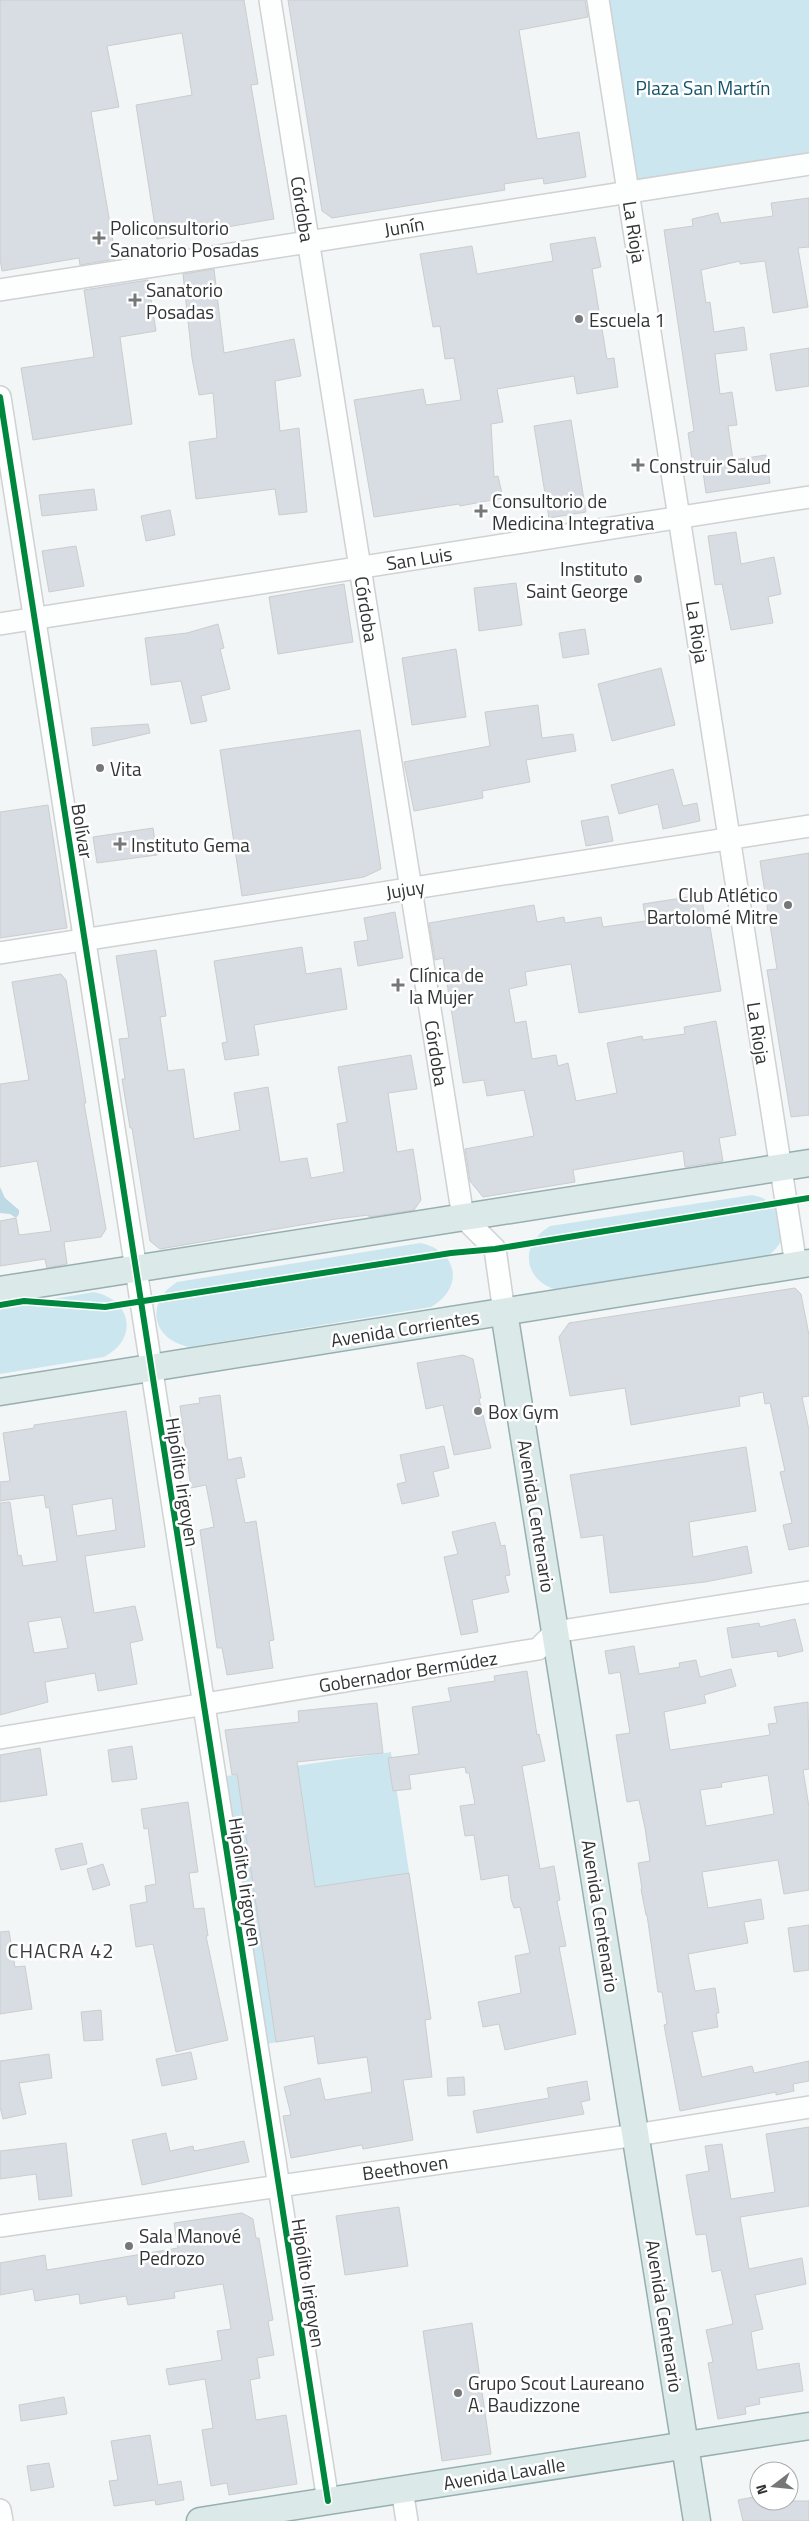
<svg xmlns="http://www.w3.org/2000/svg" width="809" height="2521" font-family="'Titillium Web',sans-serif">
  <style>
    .green { fill: #cce6f0 }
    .forest { fill: #bedae5 }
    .building { fill: #d8dde3; stroke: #cbcdce; fill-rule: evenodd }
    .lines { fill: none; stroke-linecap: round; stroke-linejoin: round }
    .minor-casing { stroke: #cfd1d2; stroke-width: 24 }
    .major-casing { stroke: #97afb0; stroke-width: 29 }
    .minor { stroke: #fdfefe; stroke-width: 21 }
    .major { stroke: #dbe9e9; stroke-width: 26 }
    .cycleway-casing { stroke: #fff; stroke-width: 9 }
    .cycleway { stroke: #00873e; stroke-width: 6 }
    .poi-dot { fill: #757778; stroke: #fff; stroke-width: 2 }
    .labels { text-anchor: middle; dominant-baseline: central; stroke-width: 5; stroke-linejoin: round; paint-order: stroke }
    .park-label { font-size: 19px; fill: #135568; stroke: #fff }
    .street-label { font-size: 19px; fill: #313334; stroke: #fff }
    .poi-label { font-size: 19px; fill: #313334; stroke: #fff; text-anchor: start }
    .neighbourhood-label { font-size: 20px; letter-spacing: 1px; fill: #393c3d; stroke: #fff }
  </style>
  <rect width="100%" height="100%" fill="#f3f6f7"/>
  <path class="green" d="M603 0H809V158L631 185Z
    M752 1195C789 1202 796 1240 763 1259L561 1291C524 1283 517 1246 550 1226Z
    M420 1243C458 1250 465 1288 431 1307L189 1347C151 1339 145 1302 177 1282Z
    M94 1292C132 1300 139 1339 104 1357L0 1374V1308Z
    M391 1752 431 2019 266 2044 226 1776Z"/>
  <path class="forest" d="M0 1187 5 1198 19 1210V1214L16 1218 10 1214 0 1213Z"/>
  <path class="building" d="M0 0H244L258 84 251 85 274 219 157 239 136 105 192 95 182 33 107 46 119 107 91 112 116 259 80 265 79 258 2 271 0 258Z
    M288 0H585L588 17 519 30 537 139 579 132 586 177 544 184 543 178 504 184 505 190 332 218 322 211Z
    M809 198V247L798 248 808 307 773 313 765 261 740 264V261L701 270 706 303 710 302 714 332 744 327 747 350 715 354 720 394 732 392 737 425 728 426 733 460 766 455 770 483 706 493 702 465 693 466 688 433 694 431 664 230 693 226 692 219 718 213 721 223 773 216 771 203Z
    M595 237 601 267 592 269 607 359 614 358 618 387 577 394 574 376 497 389 503 422 491 424 494 477 498 476 503 498 460 506 459 504 374 517 354 400 423 389 426 405 461 400 454 358 445 359 440 326 433 327 420 254 472 246 477 274 553 261 550 244Z
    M214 269 224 353 294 339 301 376 275 381 280 431 299 428 307 512 279 515 275 489 196 499 189 442 217 438 213 393 199 395 192 358 183 274Z
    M148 280 156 331 120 337 132 424 33 440 21 368 94 357 84 290Z
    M809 348V386L776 391 770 354Z
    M571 420 586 512 549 518 534 426Z
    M94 489 97 510 42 516 39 495Z
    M170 510 175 535 146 541 141 516Z
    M736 532 741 564 774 557 781 594 768 597 773 623 731 630 722 584 715 585 708 536Z
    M76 546 84 586 49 592 42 551Z
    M516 583 522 625 479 631 474 588Z
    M344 584 353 642 278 654 269 597Z
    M218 624 224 648 220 649 230 689 201 696 207 721 191 724 181 681 151 685 145 638 187 633Z
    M585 629 589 654 563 658 559 633Z
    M456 649 466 717 412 725 402 658Z
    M661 668 675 725 612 741 598 684Z
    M538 705 542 738 573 734 576 751 526 760 530 782 482 791 483 798 414 811 404 762 490 746 485 712Z
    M148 724 150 733 93 746 91 728Z
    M360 730 381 869 364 877 242 896 220 750Z
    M673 769 683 806 697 803 700 821 663 829 658 804 619 814 611 785Z
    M48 805 67 928 0 938V812Z
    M608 816 613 841 586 846 581 821Z
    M153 828 157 855 97 863 93 837Z
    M809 853V1115L791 1117 767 970 777 969 760 861Z
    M701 895 707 928 710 927 721 991 579 1013 571 964 525 972 527 985 509 989 515 1023 526 1021 532 1059 556 1055 558 1066 568 1063 576 1101 617 1093 607 1043 642 1036 643 1040 685 1034 684 1027 716 1021 736 1135 719 1138 723 1161 685 1167 683 1151 573 1170 575 1182 483 1197 470 1181 465 1149 534 1136 524 1090 487 1096 484 1080 463 1083 443 958 435 960 429 923 534 905 537 922 564 917 565 923 601 917 603 927 646 921 643 904Z
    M395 912 403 958 358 966 354 942 368 940 364 918Z
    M302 947 306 974 341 968 347 1009 254 1025 259 1055 225 1060 222 1043 227 1042 214 961Z
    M156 950 166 1016 160 1017 168 1071 184 1069 194 1139 240 1130 234 1093 268 1087 280 1162 307 1158 311 1178 344 1172 337 1124 347 1122 338 1067 411 1055 417 1089 388 1093 397 1152 413 1149 421 1200 414 1210 369 1217V1215L336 1219 160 1249 150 1241 132 1128H130L122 1079H125L119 1039 129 1038 116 956Z
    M61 974 66 980 86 1103H84L106 1229 101 1237 64 1242 67 1264 47 1268 45 1259 0 1266V1221L16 1218 19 1235 51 1231 37 1161 0 1167V1084L29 1080 12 982Z
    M795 1288 801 1294 809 1335V1396L802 1397 809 1430V1546L789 1550 783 1525 792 1523 780 1472 785 1471 770 1403 765 1404 763 1392 739 1397 740 1406 631 1425 625 1388 570 1396 559 1337 569 1323Z
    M463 1355 473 1359 481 1398 479 1399 491 1448 454 1455 443 1405 426 1409 417 1363Z
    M220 1395 228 1460 241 1457 245 1477 236 1479 245 1523 256 1521 274 1640 269 1641 273 1668 227 1675 222 1648H217L200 1530 214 1527 206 1485 191 1488 180 1406 200 1403 199 1398Z
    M126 1411 145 1547 85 1556 94 1613 135 1606 143 1640 130 1643 137 1684 98 1691 95 1673 45 1682 48 1702 0 1715V1503L10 1502 18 1556 21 1555 23 1566 57 1561 49 1507 46 1508 44 1495 0 1501V1482L10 1481 3 1433 34 1428V1425ZM112 1498 116 1530 77 1536 72 1505ZM61 1617 68 1648 34 1653 28 1622Z
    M444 1446 449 1468 433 1472 439 1496 402 1504 397 1484 406 1482 400 1455Z
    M746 1447 756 1511 689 1522 693 1557 747 1546 752 1573 705 1582 610 1593 603 1535 581 1538 570 1475Z
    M495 1522 501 1546 505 1545 510 1575 505 1576 509 1592 472 1600 478 1632 461 1635 444 1557 458 1554 452 1532Z
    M795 1619 803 1651 778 1657 777 1651 732 1658 727 1628 759 1623 760 1627Z
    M634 1646 639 1674 680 1667 679 1663 696 1660 700 1677 731 1669 736 1686 704 1695 706 1703 664 1712 670 1750 770 1735 768 1724 777 1723 774 1707 808 1702 809 1769 803 1770 809 1807V1890L784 1894 778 1860 702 1872 708 1908 761 1899 764 1919 744 1922 748 1943 688 1954 695 1991 715 1988 719 2013H716L718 2027 692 2032 702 2077 752 2066 754 2073 809 2061V2081L793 2084 794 2091 776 2095V2092L680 2111 664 2025 667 2024 662 1992H658L647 1915H646L641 1889H642L638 1863 650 1861 645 1828 639 1800 627 1802 616 1735 630 1733 620 1672 609 1674 605 1651ZM768 1775 774 1814 706 1826 700 1790 722 1787 721 1783Z
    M527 1671 537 1735 539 1734 545 1761 522 1766 540 1869 554 1866 560 1900 557 1901 566 1946 559 1947 576 2034 505 2050 499 2024 483 2027 478 2002 521 1993 515 1956 530 1953 520 1907 514 1908 511 1899 508 1875 481 1880 474 1835 465 1836 460 1806 475 1804 469 1773H466L465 1767 409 1775 411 1789 393 1791 388 1758 419 1754 412 1707 451 1701 448 1688 495 1681 494 1676Z
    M377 1703 383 1753 297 1762 315 1887 409 1873 431 2019 425 2020 432 2077 403 2080 413 2140 363 2149 362 2145 291 2158 283 2116 291 2115 284 2087 320 2078 325 2100 372 2092 367 2057 318 2064 314 2036 276 2042 237 1774 232 1775 225 1730 299 1722 298 1711Z
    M132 1746 137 1779 112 1782 108 1750Z
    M40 1748 47 1795 0 1802V1755Z
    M188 1802 198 1872 189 1873 194 1909 204 1908 208 1936H206L228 2040 176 2052 153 1944 136 1947 130 1905 147 1902 145 1886 156 1884 148 1828 144 1829 141 1809Z
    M82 1843 87 1864 61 1870 55 1849Z
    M103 1864 110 1885 93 1890 87 1869Z
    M809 1925V1970L794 1972 788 1928Z
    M9 1931 15 1967 25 1966 32 2009 0 2014V1932Z
    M101 2010 103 2040 84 2041 81 2012Z
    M191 2052 197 2079 162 2086 156 2059Z
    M49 2054 52 2078 19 2083 26 2114 3 2119 0 2107V2061Z
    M464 2077 465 2095 448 2096 447 2078Z
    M587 2081 590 2100 581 2102 584 2114 477 2133 473 2111 549 2098 547 2088Z
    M809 2127V2206L740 2217 749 2269 802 2258 806 2284 755 2295 763 2329 751 2332 757 2370 799 2363 803 2391 759 2398 760 2404 745 2407 746 2414 718 2419 708 2363 713 2362 706 2330 733 2324 721 2270 712 2272 706 2234 696 2235 686 2175 709 2171 705 2146 722 2144 731 2199 775 2192 766 2134Z
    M166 2133 170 2151 193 2146 194 2151 244 2141 249 2162 142 2185 132 2140Z
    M66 2143 72 2196 39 2200 36 2174 0 2179V2151Z
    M399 2207 408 2266 345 2275 336 2216Z
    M242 2213 253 2219 256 2238H259L273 2320 268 2321 274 2355 257 2358 260 2378 250 2380 256 2420 286 2415 297 2484 229 2495 227 2483 211 2486 202 2430 213 2428 205 2379 169 2385 166 2369 222 2360 217 2331 231 2329 223 2284 174 2292 175 2298 128 2305 126 2296 80 2304 79 2294 35 2301 33 2289 0 2295V2263L45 2255 47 2270 178 2248 174 2223Z
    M472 2323 491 2454 442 2461 423 2331Z
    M64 2397 67 2414 21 2421 19 2405Z
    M150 2435 158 2485 181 2481 184 2500 156 2505 155 2500 114 2506 109 2481 118 2480 111 2441Z
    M49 2463 54 2487 31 2491 27 2466Z
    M759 2496V2501H809V2521H743L738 2500Z"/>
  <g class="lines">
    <defs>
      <path id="minor" d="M270 0 463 1217 495 1249 504 1312
        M598 0 796 1265
        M0 290 809 164
        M0 397 328 2501
        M0 624 809 497
        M0 953 809 826
        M0 1738 538 1649 555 1632 809 1592
        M0 2226 636 2135 809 2107
        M402 2489 407 2521
        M0 2510 2 2521"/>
      <path id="major" d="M0 1290 809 1163
        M504 1312 697 2521
        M0 1392 809 1263
        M200 2521 809 2426"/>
    </defs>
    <use href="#minor" class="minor-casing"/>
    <use href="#major" class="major-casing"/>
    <use href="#minor" class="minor"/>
    <use href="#major" class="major"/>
    <defs>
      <path id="cycleway" d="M0 397 328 2501
        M0 1305 24 1301 105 1307 451 1253 495 1249 809 1198"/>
    </defs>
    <use href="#cycleway" class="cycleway-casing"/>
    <use href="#cycleway" class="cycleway"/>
  </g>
  <g class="poi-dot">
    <path d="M96.5 230.5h5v5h5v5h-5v5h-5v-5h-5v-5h5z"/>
    <path d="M132.5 292.5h5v5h5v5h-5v5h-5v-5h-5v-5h5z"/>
    <circle cx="579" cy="319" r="5"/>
    <path d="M635.5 457.5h5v5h5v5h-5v5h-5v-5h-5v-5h5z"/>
    <path d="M478.5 503.5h5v5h5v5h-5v5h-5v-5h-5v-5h5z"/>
    <circle cx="638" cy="579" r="5"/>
    <circle cx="100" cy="768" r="5"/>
    <path d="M117.5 836.5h5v5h5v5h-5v5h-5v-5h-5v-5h5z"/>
    <circle cx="788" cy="905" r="5"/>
    <path d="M395.5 977.5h5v5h5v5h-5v5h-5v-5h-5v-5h5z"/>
    <circle cx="478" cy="1411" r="5"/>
    <circle cx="129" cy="2246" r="5"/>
    <circle cx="458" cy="2393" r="5"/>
  </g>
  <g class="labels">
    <g class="park-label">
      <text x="703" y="87">Plaza San Martín</text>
    </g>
    <g class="street-label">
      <text transform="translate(303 209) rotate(81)">Córdoba</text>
      <text transform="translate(404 226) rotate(-9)">Junín</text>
      <text transform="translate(635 232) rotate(81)">La Rioja</text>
      <text transform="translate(419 558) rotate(-9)">San Luis</text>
      <text transform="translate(367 609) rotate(81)">Córdoba</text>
      <text transform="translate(698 632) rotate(81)">La Rioja</text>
      <text transform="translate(83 831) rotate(81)">Bolívar</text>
      <text transform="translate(405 889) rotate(-9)">Jujuy</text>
      <text transform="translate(759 1033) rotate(81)">La Rioja</text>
      <text transform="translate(437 1053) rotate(81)">Córdoba</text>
      <text transform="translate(405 1328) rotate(-9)">Avenida Corrientes</text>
      <text transform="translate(183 1482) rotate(81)">Hipólito Irigoyen</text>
      <text transform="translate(537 1516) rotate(81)">Avenida Centenario</text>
      <text transform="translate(408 1671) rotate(-9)">Gobernador Bermúdez</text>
      <text transform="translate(246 1882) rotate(81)">Hipólito Irigoyen</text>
      <text transform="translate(601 1916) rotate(81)">Avenida Centenario</text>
      <text transform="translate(405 2167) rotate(-8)">Beethoven</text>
      <text transform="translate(309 2283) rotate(81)">Hipólito Irigoyen</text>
      <text transform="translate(665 2316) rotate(81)">Avenida Centenario</text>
      <text transform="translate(504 2473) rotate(-9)">Avenida Lavalle</text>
    </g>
    <g class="poi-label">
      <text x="110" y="227">Policonsultorio<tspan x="110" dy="22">Sanatorio Posadas</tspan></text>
      <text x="146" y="289">Sanatorio<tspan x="146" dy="22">Posadas</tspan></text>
      <text x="589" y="319">Escuela 1</text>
      <text x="649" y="465">Construir Salud</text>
      <text x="492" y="500">Consultorio de<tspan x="492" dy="22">Medicina Integrativa</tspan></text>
      <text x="628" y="568" text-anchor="end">Instituto<tspan x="628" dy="22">Saint George</tspan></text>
      <text x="110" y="768">Vita</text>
      <text x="131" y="844">Instituto Gema</text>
      <text x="778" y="894" text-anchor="end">Club Atlético<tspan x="778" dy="22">Bartolomé Mitre</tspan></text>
      <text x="409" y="974">Clínica de<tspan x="409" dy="22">la Mujer</tspan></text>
      <text x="488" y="1411">Box Gym</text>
      <text x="139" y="2235">Sala Manové<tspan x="139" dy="22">Pedrozo</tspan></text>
      <text x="468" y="2382">Grupo Scout Laureano<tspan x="468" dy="22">A. Baudizzone</tspan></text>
    </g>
    <g class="neighbourhood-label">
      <text x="61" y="1950">CHACRA 42</text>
    </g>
  </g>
  <g transform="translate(774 2486) rotate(254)"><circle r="24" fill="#ffffff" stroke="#adadae"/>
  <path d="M0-4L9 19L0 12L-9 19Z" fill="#757778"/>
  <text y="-8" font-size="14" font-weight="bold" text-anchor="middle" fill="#313334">N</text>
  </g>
</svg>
